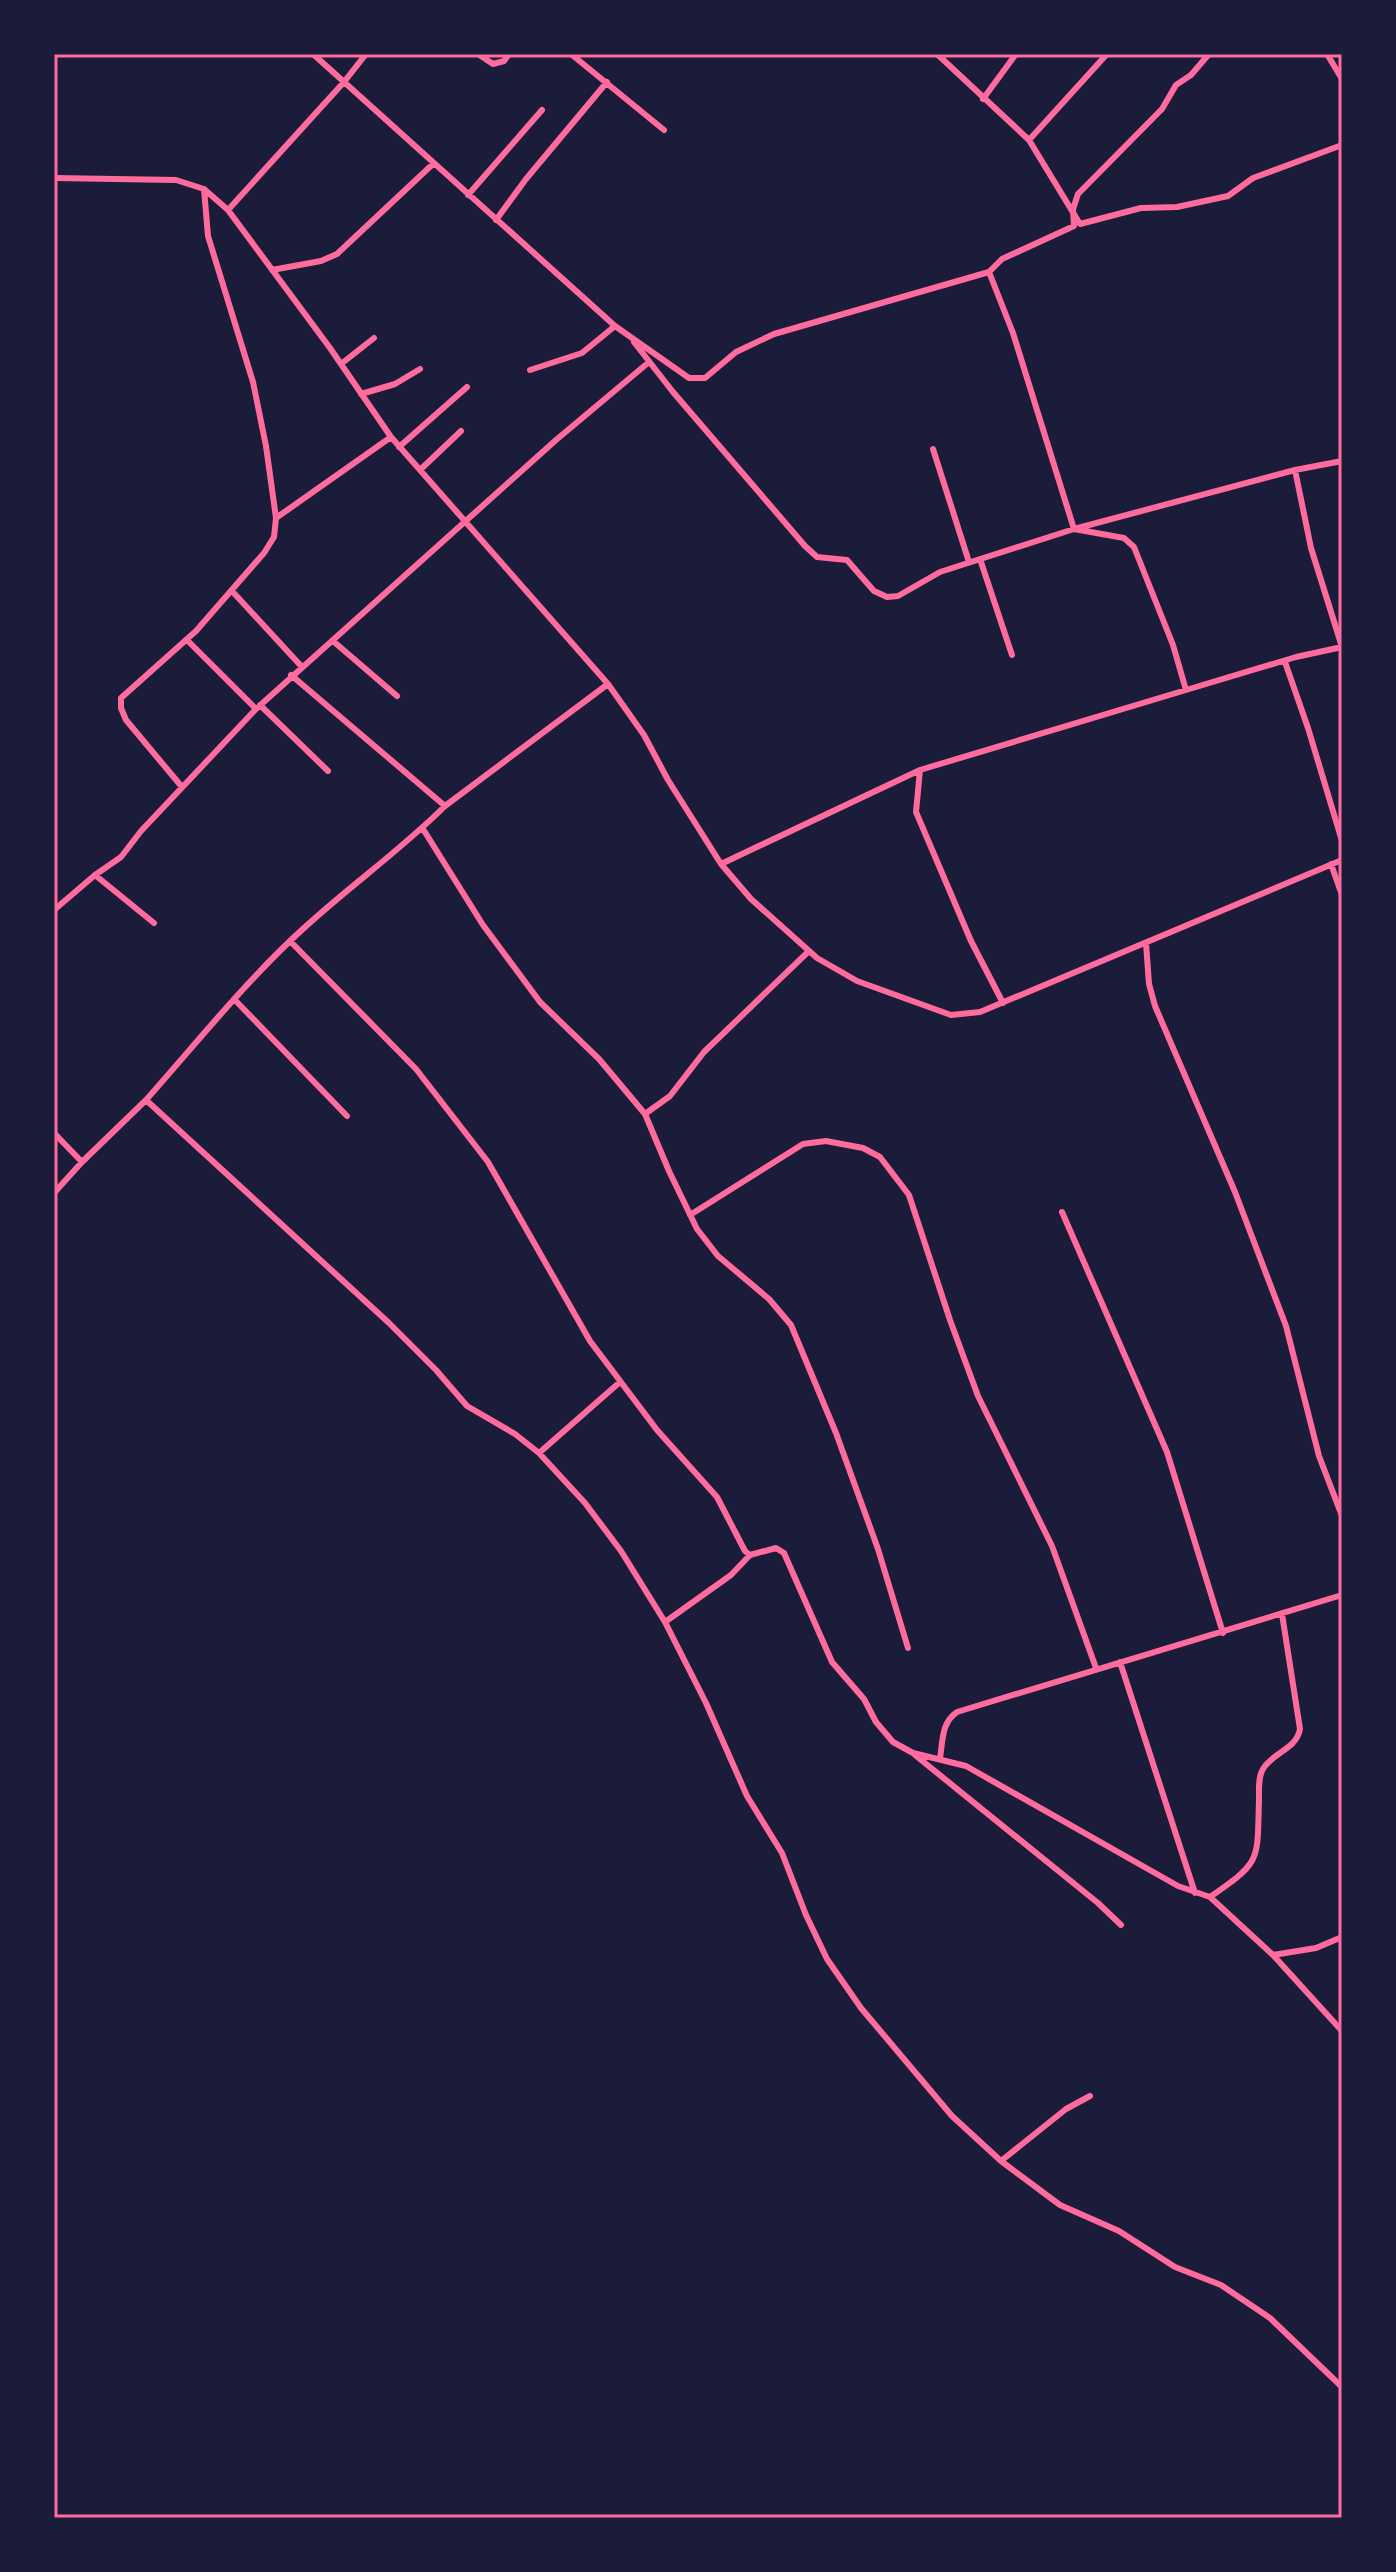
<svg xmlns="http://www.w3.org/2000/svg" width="1396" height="2572" font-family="Georgia,serif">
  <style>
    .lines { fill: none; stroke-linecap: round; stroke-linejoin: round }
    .minor { stroke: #ff6b9d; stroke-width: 6 }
    .neatline { fill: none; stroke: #ff6b9d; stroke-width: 3 }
  </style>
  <rect width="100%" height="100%" fill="#1b1b3a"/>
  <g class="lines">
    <path class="minor" d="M313 54 615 326 689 378H705L736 352 774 334 989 272 1002 259 1074 226 1073 209 1078 194 1162 109 1176 85 1191 75 1209 54
      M478 54 493 64 504 61 509 54
      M571 54 664 130
      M937 54 1029 140 1080 224 1141 208 1177 207 1228 196 1253 178 1342 145
      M1327 54 1342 79
      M983 99 1016 54
      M1029 140 1107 54
      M54 178 176 180 204 189 228 210 330 348 391 437 608 684 644 735 668 780 721 864 751 899 817 958 857 981 951 1015 980 1012 1342 860
      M468 195 542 110
      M228 210 344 82 366 54
      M496 220 526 179 607 82
      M272 270 321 261 337 254 434 163
      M989 272 1013 333 1074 529 1124 538 1134 547 1173 645 1186 690 1296 657 1342 647
      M634 342 673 392 805 546 817 557 847 560 874 591 887 597 898 596 940 572 1074 529 1295 470 1342 461
      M341 364 374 338
      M530 370 582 353 615 326
      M361 394 395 384 420 369
      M399 447 467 387
      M933 449 969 562
      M420 470 461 431
      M1295 470 1311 548 1342 647
      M276 518 391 437
      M980 559 1012 655
      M232 591 302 667
      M333 641 397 696
      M1285 662 1308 728 1342 841
      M291 675 445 806
      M260 705 328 771
      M256 709 556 440 649 362
      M920 770 916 812 971 941 1003 1003
      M182 787 126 720 121 708V698L196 631 264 553 274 537 276 518 266 446 253 382 208 236 204 189
      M423 829 483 925 540 1002 599 1059 645 1114 669 1171 697 1229 718 1256 769 1299 791 1325 836 1433 878 1549 908 1648
      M721 864 920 770 1186 690
      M1331 864 1342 895
      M95 875 154 923
      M54 910 95 875 121 857 141 831 256 709 187 640
      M290 941 416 1069 488 1162 590 1341 657 1430 717 1497 745 1551 750 1555 776 1548 784 1553 832 1662 864 1699 876 1722 893 1742 913 1753 966 1766 1178 1886 1210 1897 1273 1955 1316 1948 1342 1937
      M1146 943 1149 984 1155 1006 1235 1192 1286 1326 1319 1456 1342 1516
      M234 999 347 1116
      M146 1100C193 1047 238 991 289 942 338 894 396 855 445 806L608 684
      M645 1114 670 1096 704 1052 809 951
      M54 1133 82 1162 146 1100 389 1323 436 1370 467 1406 515 1434 539 1453 585 1503 621 1551 665 1622 706 1703 747 1796 782 1853 806 1915 827 1959 861 2008 952 2116 1001 2161 1060 2205 1119 2231 1175 2267 1221 2285 1270 2318 1342 2387
      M54 1193 82 1162
      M1062 1212 1167 1452 1223 1633
      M690 1215 803 1144 826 1141 863 1148 880 1157 909 1195 950 1320 978 1396 1052 1546 1096 1668
      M539 1453 620 1382
      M665 1622 731 1575 750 1555
      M1120 1662 1195 1893
      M915 1755 1098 1903 1121 1925
      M940 1758C943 1741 941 1723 957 1712L1342 1595
      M1210 1897C1262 1861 1257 1862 1259 1800 1259 1790 1258 1777 1263 1769 1274 1751 1296 1750 1300 1729L1282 1614
      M1273 1955 1342 2031
      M1001 2161 1066 2109 1090 2096"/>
  </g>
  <rect width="1396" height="2572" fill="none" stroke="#1b1b3a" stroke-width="112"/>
  <rect x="56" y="56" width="1284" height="2460" class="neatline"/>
</svg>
